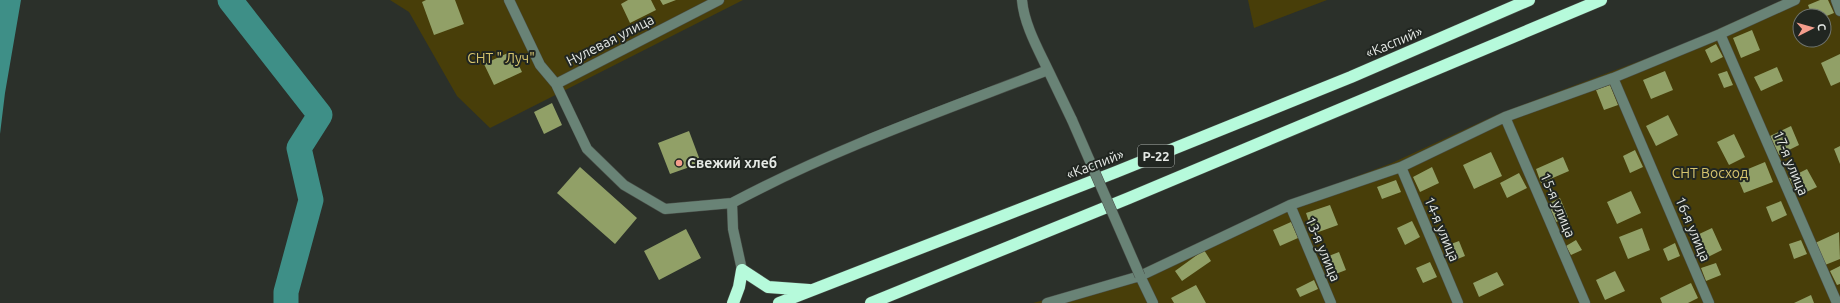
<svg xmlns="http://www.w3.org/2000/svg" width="1840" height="303" font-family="Ubuntu,sans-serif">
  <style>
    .green { fill: #483e09; fill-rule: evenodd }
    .water { fill: #3e8f87 }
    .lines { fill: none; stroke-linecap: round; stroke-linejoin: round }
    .river { stroke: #3e8f87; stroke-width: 25 }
    .building { fill: #91a067 }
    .minor-casing { stroke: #494e48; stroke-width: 11 }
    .highway-casing { stroke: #494e48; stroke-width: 13 }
    .minor { stroke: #698376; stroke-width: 10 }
    .highway { stroke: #b6fadb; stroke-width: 12 }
    .minor-bridge-casing { stroke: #494e48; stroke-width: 11; stroke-linecap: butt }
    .minor-bridge { stroke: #698376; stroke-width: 10 }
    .poi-dot { fill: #f49d8c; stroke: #212621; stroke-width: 1.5 }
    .labels { text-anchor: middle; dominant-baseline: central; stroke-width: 4; stroke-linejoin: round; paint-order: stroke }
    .shield { fill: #212621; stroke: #aaaeaa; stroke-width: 1 }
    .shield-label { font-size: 13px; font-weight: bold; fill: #e5e9e5 }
    .street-label { font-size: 14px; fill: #e5e9e5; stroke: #212621 }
    .park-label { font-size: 14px; fill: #d6c46e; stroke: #212621 }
    .poi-label { font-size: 14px; font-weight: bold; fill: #e5e9e5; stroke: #212621; text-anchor: start }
  </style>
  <rect width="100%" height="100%" fill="#2b302a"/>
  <path class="green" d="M390 0H743L490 128 457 96 409 12Z
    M1248 0H1327L1254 28Z
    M1782 0H1840V303H1033L1121 279 1282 204 1392 163 1498 114 1685 44ZM1800 16H1824V40H1800Z"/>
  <path class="water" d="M0 0H21L5 93 0 134Z"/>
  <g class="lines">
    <path class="river" d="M230 0 320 115 299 148 311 200 286 292V303"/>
  </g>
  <path class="building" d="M426 0H455L464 24 434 35 422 2Z
    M628 0H651L656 10 630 23 621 4Z
    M660 0H676L663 5Z
    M1820 0H1828L1834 13 1824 17V16H1812L1808 5Z
    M1752 30 1760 50 1741 58 1733 38Z
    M1716 44 1723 57 1711 63 1705 50Z
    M512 51 522 72 494 85 484 64Z
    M1840 54V82L1831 86 1821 63Z
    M1777 67 1783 81 1761 91 1754 77Z
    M1665 71 1673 90 1651 99 1643 80Z
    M1727 71 1733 85 1724 88 1718 74Z
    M1610 85 1618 105 1604 110 1596 90Z
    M552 103 562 125 544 134 534 112Z
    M1668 115 1678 135 1656 146 1646 126Z
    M1791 126 1799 145 1779 155 1770 136Z
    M689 131 701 163 670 174 658 143Z
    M1734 134 1745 157 1729 165 1717 142Z
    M1840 146V164L1834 149Z
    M1635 150 1643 167 1630 173 1623 156Z
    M1491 152 1502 176 1474 189 1463 165Z
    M1563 157 1569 171 1541 183 1536 169Z
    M1765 162 1773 182 1744 193 1736 174Z
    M580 167 637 218 615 244 557 193Z
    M1432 167 1439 183 1420 192 1413 177Z
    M1807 169 1817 187 1798 196 1789 178Z
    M1519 173 1527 188 1507 198 1500 183Z
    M1396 180 1401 192 1382 199 1377 187Z
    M1631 191 1641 213 1617 224 1607 202Z
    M1560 198 1568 217 1556 222 1548 204Z
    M1781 201 1787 215 1772 222 1766 207Z
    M1330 205 1338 225 1313 234 1306 213Z
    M1412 221 1420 237 1405 245 1397 228Z
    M1291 222 1298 238 1280 246 1273 230Z
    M1642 228 1650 250 1628 259 1619 237Z
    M1712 228 1722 250 1706 258 1695 236Z
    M686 229 701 258 659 280 644 251Z
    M1839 232 1840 259 1825 265 1815 243Z
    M1576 240 1582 250 1571 255 1566 246Z
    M1801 240 1807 254 1794 259 1789 244Z
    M1459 241 1465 256 1450 262 1443 247Z
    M1675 243 1680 256 1668 261 1663 249Z
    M1204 250 1211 261 1182 281 1175 271Z
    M1339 252 1346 270 1328 277 1321 259Z
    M1430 262 1437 277 1423 283 1416 268Z
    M1716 263 1721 275 1706 281 1701 268Z
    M1840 266V284L1837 285 1830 271Z
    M1615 271 1625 291 1605 300 1596 280Z
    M1497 272 1504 285 1479 297 1473 283Z
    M1314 280 1318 289 1300 297 1296 289Z
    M1691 283 1698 298 1688 303H1662L1660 298Z
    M1196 285 1206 303H1174L1171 298Z
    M1811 295 1814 303H1794Z"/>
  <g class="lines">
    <defs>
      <path id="minor" d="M509 0 540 65 556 84 587 149 624 185 665 209 732 203 733 229 742 270
        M1022 0C1024 24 1038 49 1048 70
        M1836 0 1840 11
        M1720 34 1837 303
        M1613 78 1709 303
        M556 84 719 0
        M1505 117 1585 303
        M1401 167 1458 303
        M732 203C833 149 942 111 1048 70L1072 120
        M1290 205 1331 303
        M1140 276 1153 303
        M1047 303 1140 276 1290 205 1401 167 1505 117 1613 78 1720 34 1795 0"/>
      <path id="highway" d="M733 303 739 287 742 270 768 287 809 290
        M779 303 1116 172 1351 77 1529 0
        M871 303 1129 198 1601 0"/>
    </defs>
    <use href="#minor" class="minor-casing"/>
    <use href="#highway" class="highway-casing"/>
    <use href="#minor" class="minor"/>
    <use href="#highway" class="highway"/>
    <defs>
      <path id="minor-bridge" d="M1072 120 1140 276"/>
    </defs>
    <use href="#minor-bridge" class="minor-bridge-casing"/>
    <use href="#minor-bridge" class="minor-bridge"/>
  </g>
  <circle class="poi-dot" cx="679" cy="163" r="4"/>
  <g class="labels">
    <rect class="shield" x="1138" y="145" width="36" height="22" rx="3"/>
    <g class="shield-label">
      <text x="1156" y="156">Р-22</text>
    </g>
    <g class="street-label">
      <text transform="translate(610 40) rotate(-27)">Нулевая улица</text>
      <text transform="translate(1394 42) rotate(-23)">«Каспий»</text>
      <text transform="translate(1791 163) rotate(67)">17-я улица</text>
      <text transform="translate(1095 164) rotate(-21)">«Каспий»</text>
      <text transform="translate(1558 205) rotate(67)">15-я улица</text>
      <text transform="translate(1442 229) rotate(67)">14-я улица</text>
      <text transform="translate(1693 229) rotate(67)">16-я улица</text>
      <text transform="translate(1323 249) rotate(67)">13-я улица</text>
    </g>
    <g class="park-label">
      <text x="501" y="58">СНТ " Луч"</text>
      <text x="1710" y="173">СНТ Восход</text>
    </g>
    <g class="poi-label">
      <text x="687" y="163">Свежий хлеб</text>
    </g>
  </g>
  <g transform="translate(1812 28) rotate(84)"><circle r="19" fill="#212621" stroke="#6f746f"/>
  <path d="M0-3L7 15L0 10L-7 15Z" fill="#f49d8c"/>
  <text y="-6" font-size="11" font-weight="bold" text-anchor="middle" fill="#e5e9e5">С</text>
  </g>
</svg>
